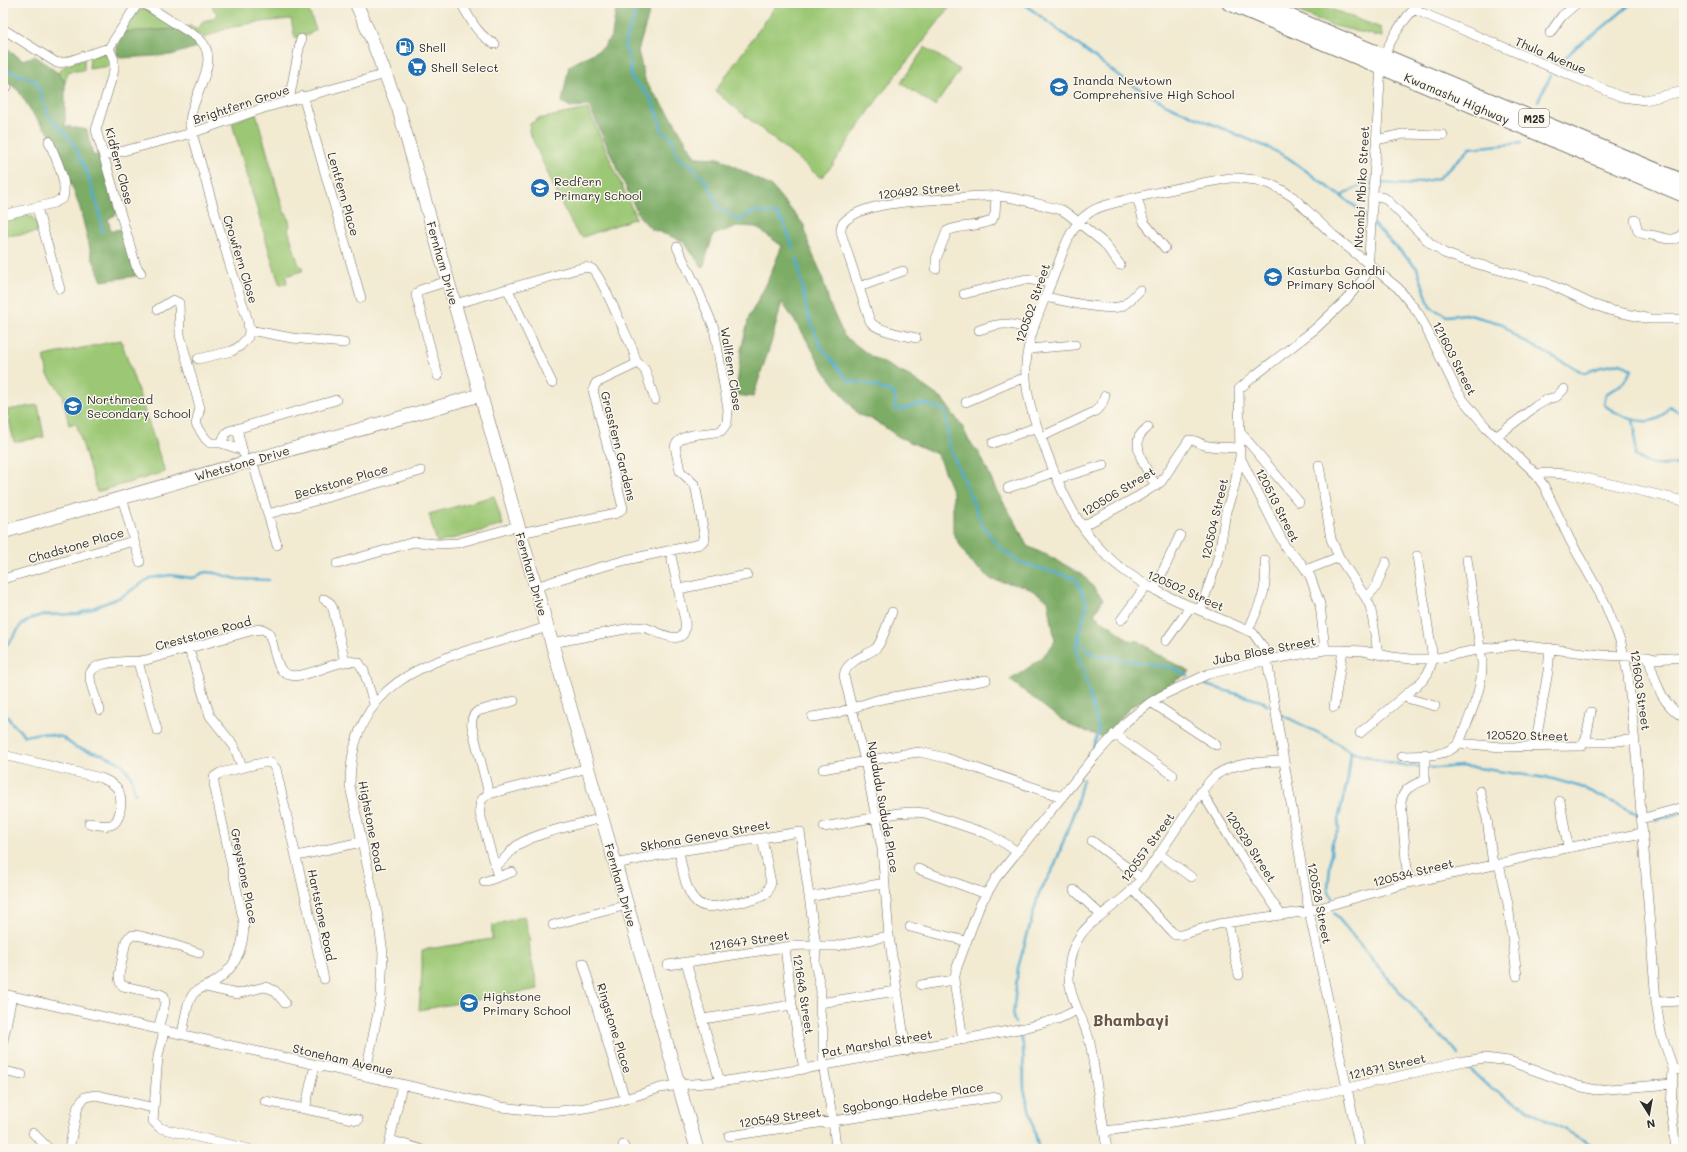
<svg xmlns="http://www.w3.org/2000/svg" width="1687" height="1152" font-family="Mali,sans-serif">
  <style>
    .green { fill: #9cc875; stroke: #647a50 }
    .forest { fill: #7dac66; stroke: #546c48 }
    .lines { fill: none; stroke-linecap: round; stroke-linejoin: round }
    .stream { stroke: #52acd0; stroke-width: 2.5 }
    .street-casing { stroke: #716e65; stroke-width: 10 }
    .secondary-casing { stroke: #716e65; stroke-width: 14 }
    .primary-casing { stroke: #716e65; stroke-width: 16 }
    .street { stroke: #fff; stroke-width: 9 }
    .secondary { stroke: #fff; stroke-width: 13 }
    .primary { stroke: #fff; stroke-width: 14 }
    .labels { text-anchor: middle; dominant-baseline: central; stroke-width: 3; stroke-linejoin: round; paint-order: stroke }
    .shield { fill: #fbf7ec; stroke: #696865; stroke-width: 1 }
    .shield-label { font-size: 11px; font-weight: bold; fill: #2b2b2b }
    .poi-label { font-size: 12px; fill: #2b2b2b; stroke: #fbf7ec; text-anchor: start }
    .street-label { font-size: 12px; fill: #2b2b2b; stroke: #fbf7ec }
    .district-label { font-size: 16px; font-weight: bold; fill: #695547; stroke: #fbf7ec }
  </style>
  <rect width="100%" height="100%" fill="#fbf7ec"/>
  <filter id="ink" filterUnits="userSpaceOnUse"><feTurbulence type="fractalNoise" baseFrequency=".025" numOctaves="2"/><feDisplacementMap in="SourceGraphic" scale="8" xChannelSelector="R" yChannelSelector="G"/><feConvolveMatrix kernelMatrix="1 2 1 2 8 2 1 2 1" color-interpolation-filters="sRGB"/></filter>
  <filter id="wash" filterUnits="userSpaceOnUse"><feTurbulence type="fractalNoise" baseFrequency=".012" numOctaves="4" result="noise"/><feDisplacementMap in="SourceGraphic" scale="16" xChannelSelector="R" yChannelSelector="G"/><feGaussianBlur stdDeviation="0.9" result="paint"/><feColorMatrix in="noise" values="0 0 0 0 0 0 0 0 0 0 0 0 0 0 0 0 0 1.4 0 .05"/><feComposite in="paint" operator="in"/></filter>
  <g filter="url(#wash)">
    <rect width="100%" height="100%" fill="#f2ead1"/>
    <path class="green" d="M215 3H270L272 6 278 3H306L316 30 305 36 295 38 291 19C262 22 231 23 205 38L187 28 190 25 198 30 203 21 212 19 218 15 212 7Z
      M778 3H953L876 101 832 166 821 178 715 91Z
      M1279 3H1315L1381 28 1382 37 1330 25Z
      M145 8 153 15 177 29 124 32 137 12Z
      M925 47 960 70 935 106 901 83Z
      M104 53 109 55 112 60 110 66 89 69 90 57Z
      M84 59V70L68 72 65 82 58 73C64 64 74 62 84 59Z
      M588 109 636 218 583 237 577 233 560 201 529 131 530 124 538 119Z
      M256 113 281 202 285 214H287L290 226 288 229 298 263 303 268 302 271 286 276 287 284 280 285 275 271 232 123Z
      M27 214C36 218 37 223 39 232L5 236 6 240 3 241V220Z
      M121 340 165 472 97 492 76 423 69 425 62 394 48 375 44 356Z
      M38 405 44 437 14 442 7 410Z
      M494 496 503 525 437 543 429 514Z
      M524 916 529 935 530 953 538 989 419 1010 422 971V950L492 939V926Z"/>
    <path class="forest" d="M617 3H652L638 51 646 83 671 116 695 157 719 158 772 187 804 225 809 246 821 273 830 305 844 336 872 357 911 377 942 399 962 426 969 441 980 454 996 490 1017 525 1027 546 1049 556 1083 575 1103 599 1094 615 1115 629 1128 640 1139 641 1160 656 1190 672 1132 706 1102 737 1074 727 1051 712 1010 680C1027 669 1044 659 1055 641L1048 600 1025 586 992 580 970 562 953 533V493L937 454 899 437 874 420 859 415 825 372 802 332 782 302 771 343 753 397 736 395 741 350 749 317 766 285 782 246 756 227 737 226 713 235 703 268 683 241 651 229 639 216 589 106 571 107 562 102 569 66 603 48 612 35Z
      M177 29 192 39 197 47 171 55 122 58 117 55V46L124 32Z
      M3 45 22 60 35 56 58 73 65 82V126L87 130 93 156 100 154 117 214 108 219 111 231 121 229 136 276 102 281 92 257 80 208 55 140 35 117 18 90 3 79Z"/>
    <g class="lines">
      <path class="stream" d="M634 3 635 15 625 41V48L630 60 631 78C653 97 656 104 662 132L672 138 677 157 692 166 707 183 720 209 740 221 753 211 777 214 785 226 794 250
        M1023 3 1127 82 1167 105 1269 148 1287 157 1360 210 1368 219
        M1559 64 1577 46 1601 29 1632 3
        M3 65 10 71 36 81 48 115 72 141 86 170 99 210 102 232
        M1538 101 1551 75
        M1341 196 1363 184 1382 183 1406 185 1439 178 1470 148 1521 143
        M1373 224 1417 268 1430 307 1447 316 1466 314 1503 324 1514 336 1584 373 1601 367 1621 363 1632 370 1623 383 1606 394 1604 405C1618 415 1642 427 1659 418 1663 416 1667 410 1669 406L1684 415
        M797 258 807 312 821 347 849 381 867 383 895 394V409C904 412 911 405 920 404 929 403 937 408 945 411L949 446 983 526 999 547 1019 562 1076 579 1087 604 1080 631 1081 645 1095 655 1173 668 1188 676
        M1633 420 1635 430V455C1655 471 1662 463 1684 465
        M1079 634 1076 649 1082 667 1099 730 1092 751
        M3 645H6L12 639 21 625 30 619 42 615 78 614 121 597 150 578 171 575 191 578 197 577 202 573 207 572 215 573 237 579 269 580
        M1206 685 1264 702 1268 705
        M3 710 11 722 25 736 40 733 62 737 75 747 104 755 122 764 131 776 135 794
        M1280 714 1331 739 1351 752 1379 760 1408 766 1437 768 1461 766 1478 768 1553 779 1581 787 1638 814
        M1655 820 1684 812
        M1332 898 1328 889 1332 843 1339 829 1338 820 1348 778 1351 752
        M1334 913 1397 989 1440 1036 1456 1051 1459 1055
        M1015 1023 1013 1017 1018 968 1039 893 1055 865 1076 806 1083 779
        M1020 1036 1023 1044 1024 1089 1039 1149
        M1465 1065 1490 1088 1599 1149"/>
    </g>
  </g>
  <g filter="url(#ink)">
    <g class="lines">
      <defs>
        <path id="street" d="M138 3 109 48 114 60V70L96 130 136 266 141 273
          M143 3 198 38C225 60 188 98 190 126L229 262 248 321 249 332 248 337 240 346 232 351 198 359
          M461 3C471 20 477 35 495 44
          M1413 9 1622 97 1645 100 1684 91
          M3 29 57 63 66 62 109 48
          M1550 33 1562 16 1577 3
          M3 86 7 87
          M303 96 361 298
          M289 100 301 39
          M1376 140 1403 134 1443 135
          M104 156 192 133 264 108 386 74
          M1373 195 1385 198 1430 243 1444 253 1463 260 1547 283 1592 304 1609 310 1650 319H1684
          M1137 197 1144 222 1165 248
          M37 208 60 289
          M3 215 54 203 63 198C68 180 55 158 49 141
          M1635 220 1638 231C1644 236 1649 234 1656 236 1667 239 1678 243 1684 231
          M936 269V259L947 231C961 224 979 228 992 220L995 214 996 196
          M859 287 903 271
          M508 290 552 383
          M964 294 1026 279 1051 283
          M1045 297C1062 300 1107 312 1122 306 1128 303 1135 295 1140 290
          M455 304 577 269C582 268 588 266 592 269 600 273 627 338 633 350L636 361 634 365 596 383 593 390 623 508 617 513 520 533
          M158 309 173 300 179 303 180 335 200 408 196 424 205 438 210 443H221L242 450
          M249 330 292 338 344 343
          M979 330C1002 322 1010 322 1033 331
          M916 338C905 335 875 331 870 321L841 233C841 229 840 225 844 222 863 202 917 201 944 199 961 198 979 195 996 196 1018 197 1040 205 1062 210L1068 214 1104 243 1120 265
          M1028 349 1075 345
          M636 361 645 370 655 400
          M438 376 416 295 420 290 448 281
          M966 402 1009 383 1025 378
          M1148 427C1145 430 1141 433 1139 437 1134 453 1149 473 1156 486
          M237 429 243 453
          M1240 432 1299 502
          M1497 436 1536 406 1548 399 1556 397 1564 389
          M1041 437 1094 412 1101 406 1105 396
          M221 443 226 433 229 431 336 400
          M993 443 1037 427
          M1240 457 1286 548 1302 564 1310 576 1320 604 1325 650
          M252 460 277 545
          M1319 465 1331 539 1339 557 1366 598 1370 606 1373 621 1378 654
          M1535 474 1547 473 1568 474 1684 501
          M1057 479 1104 465
          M1008 488 1054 472
          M122 497 140 562
          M268 514 421 471
          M1083 526 1137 497 1161 482 1189 440C1195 439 1198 443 1204 445 1215 448 1228 447 1240 448
          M337 564 414 542 438 544 458 543 518 526
          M1306 570 1339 557
          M3 579 133 541
          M536 587 576 574 626 560 700 544 705 539 696 489 694 484 680 471 675 446C683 431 706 435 721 431L727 423 728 409 714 328 698 290 677 247
          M679 589 747 575
          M1154 590 1180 535
          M1366 598 1376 587 1386 562
          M324 599 330 603 333 609 345 662
          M1200 610 1216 565 1220 549 1226 511 1234 488 1240 457 1239 389 1253 377 1315 329 1345 301 1363 279 1368 271 1381 66C1387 43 1403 19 1420 3
          M892 612C888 620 882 644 875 649 865 656 845 662 844 676L865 761 882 849 889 936 906 1051
          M1121 620 1146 586
          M1248 631C1260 603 1268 592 1265 560
          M1166 641 1191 606
          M552 643 636 627C641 627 645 627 649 629 662 634 688 649 685 621L670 551
          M189 649 210 716 234 746 242 767
          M1648 657C1657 684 1659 701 1684 718
          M138 662 157 730
          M1403 697 1435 706
          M1151 702 1216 745
          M1334 707 1343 650
          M100 710C97 700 90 687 90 676 90 658 135 663 146 660L254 630 262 629 268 632C274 643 274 657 280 668 294 691 337 654 359 663L364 671 374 704
          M812 717 837 713 877 700 986 680
          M1360 733 1422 681 1428 673 1433 659 1417 556
          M1114 734 1173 775
          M1585 742H1610L1635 739
          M1459 743 1501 747 1582 746 1586 739 1591 712
          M1535 747 1548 671 1550 648
          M3 755 101 778C107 781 112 782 117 788 123 796 122 821 111 825 104 827 96 824 89 823
          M1402 756C1421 755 1446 758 1459 743 1469 717 1483 690 1482 662L1467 559
          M823 769 904 754 920 752 946 758 1062 797
          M1201 791 1243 859 1281 915
          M1480 791 1487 819 1493 865
          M489 794 472 727C471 720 472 715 478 711L514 701
          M1560 801 1568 847
          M1641 819 1684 807
          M824 827 898 813 914 812 925 813 988 834 1006 844 1017 852
          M1092 841 1141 878
          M679 851C682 867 686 903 705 906 714 908 724 905 733 903 744 901 758 901 767 893L771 883 762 838
          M1159 854 1191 877
          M297 856 361 842
          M615 864 679 851 800 832 816 946 815 963 821 991 820 1011 823 1032V1065L833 1121 836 1148
          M1499 864 1508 904 1517 976
          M495 865C507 861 510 848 521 843 543 831 577 825 602 818
          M918 869 986 894
          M498 877 480 814C479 804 480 799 489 794L588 768
          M484 882 512 872
          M1408 883 1401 802C1403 788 1413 785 1425 780V754
          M1132 889 1171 931 1175 935H1181L1218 924 1309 911 1408 883 1499 864 1537 854 1642 833
          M1074 890 1100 914
          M809 897 885 883
          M1228 923 1239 975
          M553 925 627 905
          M910 927 966 941
          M785 947 792 1005 804 1069
          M686 962 720 1082
          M583 963 625 1099
          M668 965 785 947 800 945 836 946 889 936
          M921 985 954 980
          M206 987 237 994 264 987 269 988 275 991 285 1003
          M3 994 476 1101 501 1107 537 1111H560L585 1108 619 1101 660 1088 678 1085 720 1082 804 1069 1024 1028 1058 1019 1077 1010
          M1656 1002 1684 1001
          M820 1003 896 991
          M703 1019 792 1005
          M158 1029 165 1003 164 996 160 994 123 986 120 983 119 975 126 941 129 937 133 935 141 936 171 944 199 953
          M182 1034C185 1022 186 1002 194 993 199 988 207 986 213 983 236 969 244 948 244 923L214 784V777L220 773 266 762 271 763 276 769 324 979
          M963 1040 954 980 957 967 980 905 996 878 1095 756 1127 721 1151 702 1161 696 1208 674 1267 660 1325 650H1343L1363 651 1392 657 1411 659H1433L1481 649 1519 645 1601 655 1648 657 1655 659 1684 657
          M3 1041 12 996
          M315 1065 305 1109 358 1120
          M3 1071 22 1075
          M1673 1071 1684 1068
          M365 1076 381 997 383 953 377 911 350 786C350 663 457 657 547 627
          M265 1101 305 1109
          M154 1108 153 1121 160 1128 248 1149
          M1104 1131C1226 1118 1345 1089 1464 1061L1485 1058 1509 1061 1578 1086 1596 1090 1673 1084
          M33 1133 49 1149
          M729 1136 997 1097
          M390 1140 420 1149
          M623 1145 625 1149
          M69 1149 78 1106 85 1097 96 1095 154 1108 158 1056 164 1031
          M388 1149 402 1085
          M1107 1149C1103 1124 1099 1099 1095 1074 1093 1062 1092 1050 1089 1039 1082 1014 1067 996 1069 970 1071 926 1104 917 1130 892 1151 870 1172 834 1190 808 1198 797 1205 784 1216 775 1235 762 1260 762 1283 761
          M1360 1149 1309 911 1267 660 1263 647 1253 633C1202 609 1144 594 1104 553 1074 523 1058 484 1044 445 1034 420 1024 392 1026 364 1028 334 1043 304 1054 275 1063 254 1068 227 1089 213 1099 205 1113 204 1125 200 1159 192 1195 184 1230 178H1238L1256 180 1270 184 1282 190 1293 197 1333 235 1398 288 1419 314 1456 389 1464 401 1486 427 1534 472 1544 486 1570 540 1604 601 1621 643 1628 675 1638 775 1656 1002 1661 1033 1673 1068 1671 1110 1676 1149"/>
        <path id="secondary" d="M356 3 372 40 398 107 697 1149
          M3 532 480 395"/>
        <path id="primary" d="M1229 3 1684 195
          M1258 3 1684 182"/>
      </defs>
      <use href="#street" class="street-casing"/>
      <use href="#secondary" class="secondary-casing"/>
      <use href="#primary" class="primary-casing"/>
      <use href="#street" class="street"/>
      <use href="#secondary" class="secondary"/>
      <use href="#primary" class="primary"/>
    </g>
  </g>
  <defs>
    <symbol id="fuel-disc" viewBox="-11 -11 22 22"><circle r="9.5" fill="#1f6fb2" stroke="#fbf7ec"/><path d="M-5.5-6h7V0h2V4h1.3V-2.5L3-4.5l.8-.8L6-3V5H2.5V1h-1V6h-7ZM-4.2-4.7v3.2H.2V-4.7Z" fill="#fff"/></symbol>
    <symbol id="supermarket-disc" viewBox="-11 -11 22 22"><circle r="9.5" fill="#1f6fb2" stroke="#fbf7ec"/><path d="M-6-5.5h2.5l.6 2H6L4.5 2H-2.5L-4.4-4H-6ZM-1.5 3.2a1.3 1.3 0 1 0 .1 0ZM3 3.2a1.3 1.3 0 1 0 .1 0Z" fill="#fff"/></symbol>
    <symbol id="school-disc" viewBox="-11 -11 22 22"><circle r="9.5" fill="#1f6fb2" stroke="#fbf7ec"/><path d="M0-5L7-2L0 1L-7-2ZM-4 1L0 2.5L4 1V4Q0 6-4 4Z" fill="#fff"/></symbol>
  </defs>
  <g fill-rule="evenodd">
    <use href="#fuel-disc" x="394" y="36" width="22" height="22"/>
    <use href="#supermarket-disc" x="406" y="56" width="22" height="22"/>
    <use href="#school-disc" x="1048" y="76" width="22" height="22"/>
    <use href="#school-disc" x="529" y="177" width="22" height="22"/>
    <use href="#school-disc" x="1262" y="266" width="22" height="22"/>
    <use href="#school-disc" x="62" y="395" width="22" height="22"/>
    <use href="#school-disc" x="458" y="992" width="22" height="22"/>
  </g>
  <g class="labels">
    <rect class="shield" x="1519" y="109" width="30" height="18" rx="3"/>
    <g class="shield-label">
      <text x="1534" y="118">M25</text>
    </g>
    <g class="poi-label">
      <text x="419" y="47">Shell</text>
      <text x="431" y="67">Shell Select</text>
      <text x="1073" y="80">Inanda Newtown<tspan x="1073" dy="14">Comprehensive High School</tspan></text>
      <text x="554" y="181">Redfern<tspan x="554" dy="14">Primary School</tspan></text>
      <text x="1287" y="270">Kasturba Gandhi<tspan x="1287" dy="14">Primary School</tspan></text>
      <text x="87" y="399">Northmead<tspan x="87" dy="14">Secondary School</tspan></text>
      <text x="483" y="996">Highstone<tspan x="483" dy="14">Primary School</tspan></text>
    </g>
    <g class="street-label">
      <text transform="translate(1551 55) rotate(23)">Thula Avenue</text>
      <text transform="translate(1457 98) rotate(23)">Kwamashu Highway</text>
      <text transform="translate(241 104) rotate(-18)">Brightfern Grove</text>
      <text transform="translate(120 166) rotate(75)">Kidfern Close</text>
      <text transform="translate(1361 187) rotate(-87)">Ntombi Mbiko Street</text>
      <text transform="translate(919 190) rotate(-6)">120492 Street</text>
      <text transform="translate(344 194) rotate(74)">Lentfern Place</text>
      <text transform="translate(241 259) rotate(73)">Crowfern Close</text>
      <text transform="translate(443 263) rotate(74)">Fernham Drive</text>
      <text transform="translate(1032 303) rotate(-71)">120502 Street</text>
      <text transform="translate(1455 358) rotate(63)">121603 Street</text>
      <text transform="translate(732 369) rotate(81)">Wallfern Close</text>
      <text transform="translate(619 446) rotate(76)">Grassfern Gardens</text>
      <text transform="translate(242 463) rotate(-16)">Whetstone Drive</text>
      <text transform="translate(341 481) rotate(-16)">Beckstone Place</text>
      <text transform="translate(1118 491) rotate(-31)">120506 Street</text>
      <text transform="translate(1278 505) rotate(63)">120513 Street</text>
      <text transform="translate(1214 519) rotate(-77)">120504 Street</text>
      <text transform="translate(76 545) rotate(-16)">Chadstone Place</text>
      <text transform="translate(532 574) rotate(74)">Fernham Drive</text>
      <text transform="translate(1186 590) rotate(24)">120502 Street</text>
      <text transform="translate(203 633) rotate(-15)">Creststone Road</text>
      <text transform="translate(1264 650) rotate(-11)">Juba Blose Street</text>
      <text transform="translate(1641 690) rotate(82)">121603 Street</text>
      <text transform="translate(1527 735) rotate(1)">120520 Street</text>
      <text transform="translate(884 807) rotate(80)">Ngududu Sudude Place</text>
      <text transform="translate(372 826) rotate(79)">Highstone Road</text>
      <text transform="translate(705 835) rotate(-10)">Skhona Geneva Street</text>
      <text transform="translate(1251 846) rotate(57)">120529 Street</text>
      <text transform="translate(1147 847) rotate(-54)">120557 Street</text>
      <text transform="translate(1413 872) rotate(-14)">120534 Street</text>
      <text transform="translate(245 876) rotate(79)">Greystone Place</text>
      <text transform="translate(621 885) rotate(74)">Fernham Drive</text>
      <text transform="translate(1320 903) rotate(79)">120528 Street</text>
      <text transform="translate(322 915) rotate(78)">Hartstone Road</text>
      <text transform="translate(749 940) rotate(-8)">121647 Street</text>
      <text transform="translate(804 994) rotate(81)">121648 Street</text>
      <text transform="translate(615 1028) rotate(73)">Ringstone Place</text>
      <text transform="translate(877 1043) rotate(-10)">Pat Marshal Street</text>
      <text transform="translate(343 1059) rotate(13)">Stoneham Avenue</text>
      <text transform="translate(1387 1066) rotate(-13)">121871 Street</text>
      <text transform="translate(913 1097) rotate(-9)">Sgobongo Hadebe Place</text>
      <text transform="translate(780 1117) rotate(-8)">120549 Street</text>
    </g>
    <g class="district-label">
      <text x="1131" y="1019">Bhambayi</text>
    </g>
  </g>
  <rect width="1687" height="1152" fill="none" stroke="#fbf7ec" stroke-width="16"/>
  <g transform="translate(1649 1114) rotate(169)" stroke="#fbf7ec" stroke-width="3" paint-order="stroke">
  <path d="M0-3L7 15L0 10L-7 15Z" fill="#2b2b2b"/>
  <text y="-6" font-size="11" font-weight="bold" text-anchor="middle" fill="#2b2b2b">N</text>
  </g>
</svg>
